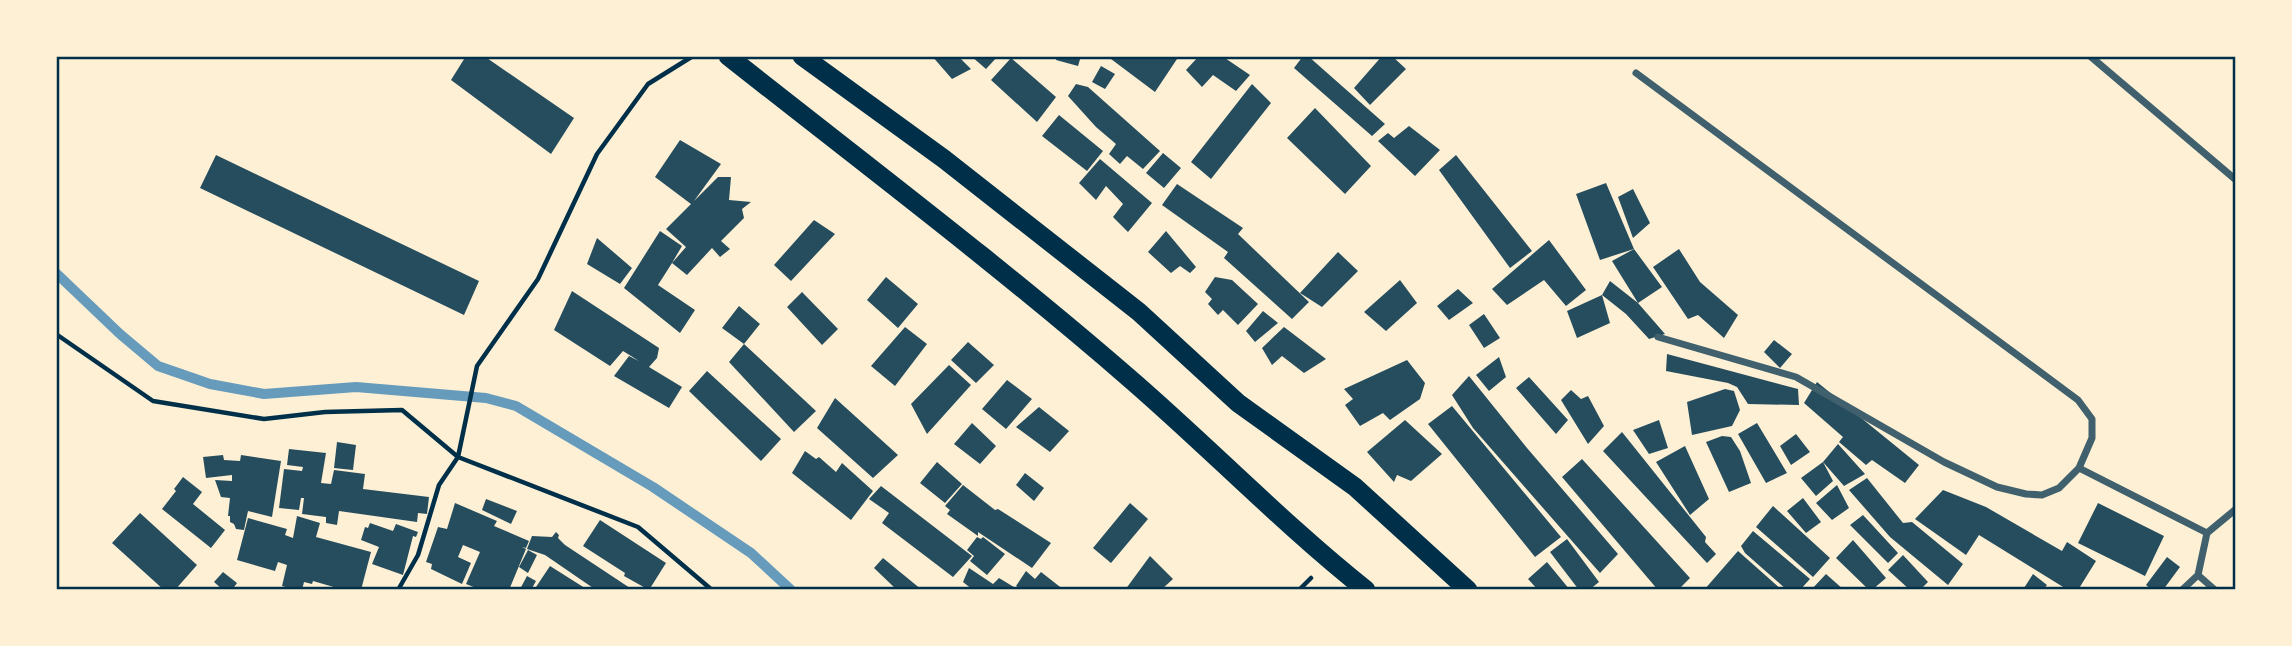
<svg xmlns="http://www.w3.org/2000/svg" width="2292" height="646" font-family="'PT Sans Narrow',sans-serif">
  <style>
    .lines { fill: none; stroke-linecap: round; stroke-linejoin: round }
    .stream { stroke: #669bbc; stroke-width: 10 }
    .building { fill: #264d5e }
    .path { stroke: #003049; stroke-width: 4.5 }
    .minor { stroke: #3f606c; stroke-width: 7 }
    .trunk { stroke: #003049; stroke-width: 19 }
    .neatline { fill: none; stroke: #003049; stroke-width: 2.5 }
  </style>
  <rect width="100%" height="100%" fill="#fdf0d5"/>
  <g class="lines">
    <path class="stream" d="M56 273 120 334 158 366 210 384 264 394 356 387 486 398 516 406 653 487 751 553 791 590"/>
  </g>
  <path class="building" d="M466 56H484L574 118 551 154 451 80Z
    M932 56H958L971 69 952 79Z
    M971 56H998L986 69Z
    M1057 56H1081L1078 66 1056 60Z
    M1107 56H1179L1155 92Z
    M1199 56H1222L1250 75 1236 91 1213 75 1202 87 1186 70Z
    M1303 56H1308L1385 124 1372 136 1294 68Z
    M1382 56H1392L1406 69 1370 105 1354 88Z
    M1011 58 1056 97 1037 122 991 80Z
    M1101 66 1115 74 1105 89 1092 82Z
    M1076 84 1088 87 1160 151 1143 169 1127 156 1120 164 1109 154 1116 144 1096 127 1068 96Z
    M1252 84 1271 103 1211 179 1191 162Z
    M1315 108 1371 166 1345 194 1287 138Z
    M1059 115 1103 151 1087 171 1042 136Z
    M1409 126 1440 150 1415 176 1378 141 1388 133 1394 138Z
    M680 140 721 164 694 201 718 177H731L729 200 751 202 742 209 744 218 721 241 730 249 720 257 712 248 687 275 672 263 658 285 695 310 680 333 624 288 660 231 682 246 672 263 686 247 666 229 691 204 655 177Z
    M1163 153 1181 168 1164 188 1146 173Z
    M216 155 479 281 464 315 200 188Z
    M1456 155 1532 251 1510 268 1439 170Z
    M1100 159 1152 203 1128 232 1113 217 1123 204 1106 186 1096 200 1079 183Z
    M1606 183 1634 249 1600 260 1576 194Z
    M1177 184 1243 228 1238 234 1309 302 1292 319 1224 258 1228 252 1162 205Z
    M1633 189 1650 223 1633 238 1618 197Z
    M814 220 835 234 791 281 774 265Z
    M1166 231 1196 267 1190 273 1180 266 1171 273 1148 252Z
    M597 238 632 268 620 284 587 264Z
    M1549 240 1586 290 1566 306 1544 280 1507 305 1492 289Z
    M1634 249 1662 287 1638 303 1612 261Z
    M1679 249 1700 282 1738 315 1724 338 1698 315 1688 319 1653 267Z
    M1338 252 1358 271 1322 307 1300 293Z
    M886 277 918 304 898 328 867 300Z
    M1215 277 1232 280 1258 304 1238 325 1223 310 1218 315 1208 304 1212 299 1205 292Z
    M1400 280 1417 303 1386 331 1364 312Z
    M1610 281 1638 303 1665 334 1649 339 1626 314 1602 295Z
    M1458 289 1473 303 1449 320 1437 306Z
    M572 291 659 348 657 358 649 367 682 387 669 408 614 376 629 356 639 361 623 351 610 366 554 330Z
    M802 292 838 329 822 345 787 307Z
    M1602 295 1610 323 1577 338 1567 311Z
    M739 306 760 324 744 344 722 328Z
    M1263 311 1278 323 1255 342 1246 331Z
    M1484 314 1500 338 1484 348 1469 325Z
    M905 327 927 344 895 386 871 366Z
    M1284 327 1326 359 1304 373 1282 356 1272 365 1262 348Z
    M1774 340 1792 354 1780 368 1764 352Z
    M968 342 994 365 976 383 951 360Z
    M744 344 816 411 794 432 729 362Z
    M1667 354 1798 389 1799 405 1748 404 1737 387 1728 383 1666 371Z
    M1499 357 1506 377 1489 391 1476 375Z
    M1407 360 1425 383 1420 399 1390 420 1383 413 1360 426 1345 405 1353 399 1344 389Z
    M949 365 971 385 927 434 911 404Z
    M707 371 781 439 761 461 689 391Z
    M1469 376 1527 448 1618 554 1600 573 1473 428 1452 395Z
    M1529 377 1568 420 1556 434 1516 388Z
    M1007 380 1032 399 1006 429 982 409Z
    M1817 382 1919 465 1905 483 1872 460 1866 465 1839 442 1843 437 1804 403Z
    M1725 389 1734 391 1740 410 1732 426 1692 435 1687 402Z
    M1571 390 1581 399 1588 396 1604 426 1588 444 1561 400Z
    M835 398 898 455 873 478 817 428Z
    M1452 406 1561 537 1535 557 1428 424Z
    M1039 407 1069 431 1050 452 1016 427Z
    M1405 420 1442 454 1411 481 1397 475 1394 482 1367 452Z
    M1659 420 1668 448 1649 454 1633 430Z
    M972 423 996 446 980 464 954 444Z
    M1757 423 1787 473 1766 483 1738 434Z
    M1622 432 1706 537 1705 542 1716 554 1707 563 1603 451Z
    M1796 434 1810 452 1791 465 1780 446Z
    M1722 436 1731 437 1740 451 1751 483 1729 492 1706 442Z
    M337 442 356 445 353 470 334 468Z
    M1838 444 1865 474 1844 486 1823 462 1833 481 1816 496 1801 478 1823 462Z
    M1685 446 1709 499 1690 515 1656 462Z
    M289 449 326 453 321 483 331 484 334 470 365 474 363 489 429 497 427 514 418 513 417 522 339 511 337 525 326 523V517L302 514 304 498H301L299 510 279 508 284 469 302 471 303 467 287 465Z
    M805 451 816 459 819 457 836 472 842 463 873 491 851 520 792 473Z
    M223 455 224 460 240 461 241 455 281 461 272 517 248 511 244 530 236 529 234 524 230 522V516H228L230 498 221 497 215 480 232 481V475L206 478 203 457Z
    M1582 459 1690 578 1678 590H1658L1562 477Z
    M937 462 962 484 945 503 920 483Z
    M1025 473 1044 488 1034 501 1016 485Z
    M183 477 202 492 193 504 225 530 211 548 162 509 176 491 174 489Z
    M1867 478 1903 523 1912 522 1963 564 1948 585 1890 537 1849 490Z
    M963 485 995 510 998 509 1051 543 1032 568 978 532V536L947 514 950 510 945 506Z
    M1837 485 1849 508 1832 520 1816 503Z
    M881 486 972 556 953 577 882 523 889 513 869 499Z
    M1943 490 1986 507 2062 551 2067 542 2096 561 2078 590H2068L1979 535 1966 555 1915 519Z
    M1803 498 1821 522 1806 533 1787 511Z
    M486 499 517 511 511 524 482 510Z
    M455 503 497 521 494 526 529 541 526 548 522 547 526 549 509 590H481L466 584 480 552 463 545 458 557 471 563 462 584 431 569 432 564 426 562 438 527 447 529Z
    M1130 503 1148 519 1111 563 1093 548Z
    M2098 503 2164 536 2145 576 2078 543Z
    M1773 506 1830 558 1813 577 1756 527Z
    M140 513 197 565 175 590H164L112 543Z
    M1863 515 1898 553 1888 563 1850 525Z
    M297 516 320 523 316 537 371 552 361 590H344L313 581 312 584 304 582 302 590H296L282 586 287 565 278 562 275 571 237 560 248 518 287 529 285 535 293 538Z
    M600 520 666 563 649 590 624 576 625 573 583 546Z
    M370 523 393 531 396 524 418 532 416 537 413 536 403 575 372 564 379 547 361 540 365 527 368 528Z
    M1753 531 1810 579 1800 590H1787L1745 553 1741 546Z
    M556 532 559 535 558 538 565 545 633 590H596L545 555 527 549 532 536 552 537Z
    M977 537 981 539 983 537 1005 554 987 575 970 561 974 556 967 550Z
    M1567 539 1599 582 1589 590H1579L1550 552Z
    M1853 540 1886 578 1872 590H1869L1836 558Z
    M528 550 537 555 528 573 519 567Z
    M1738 551 1782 590H1704Z
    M1903 555 1928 582 1920 590H1910L1888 570Z
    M1150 556 1173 579 1161 590H1125Z
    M2167 557 2180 567 2163 590H2152L2146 585Z
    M883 558 922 590H897L874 568Z
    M1547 562 1570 590H1538L1528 579Z
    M550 566 588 590H534Z
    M969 568 993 584 999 578 1019 590H973L963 582Z
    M1026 571 1035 579 1041 572 1064 590H1022L1016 586Z
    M223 572 237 583 232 590H223L214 582Z
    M1826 574 1844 590H1811Z
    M2033 574 2047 585 2043 590 2024 588Z
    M527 576 536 581 531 590H522L520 589Z"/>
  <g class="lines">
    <path class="path" d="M56 334 153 401 264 419 325 412 402 410 458 457 638 527 712 590
      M398 590 418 555 439 485 458 457 477 366 538 279 597 154 648 84 693 56
      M1299 590 1311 578"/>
    <path class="minor" d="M2090 56 2236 180
      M1636 73 2078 400 2092 419V438L2079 468 2059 488 2042 495 2026 494 1997 487 1944 462 1796 377 1658 337
      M2079 468 2207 533
      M2198 575 2215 590
      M2182 590 2198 575 2207 533 2236 509"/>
    <path class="trunk" d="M728 56C862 162 1000 266 1129 378 1209 447 1283 524 1366 590
      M802 56 944 159 1139 312 1238 403 1355 487 1468 590"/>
  </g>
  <rect width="2292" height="646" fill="none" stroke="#fdf0d5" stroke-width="116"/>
  <rect x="58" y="58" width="2176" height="530" class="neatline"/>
</svg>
